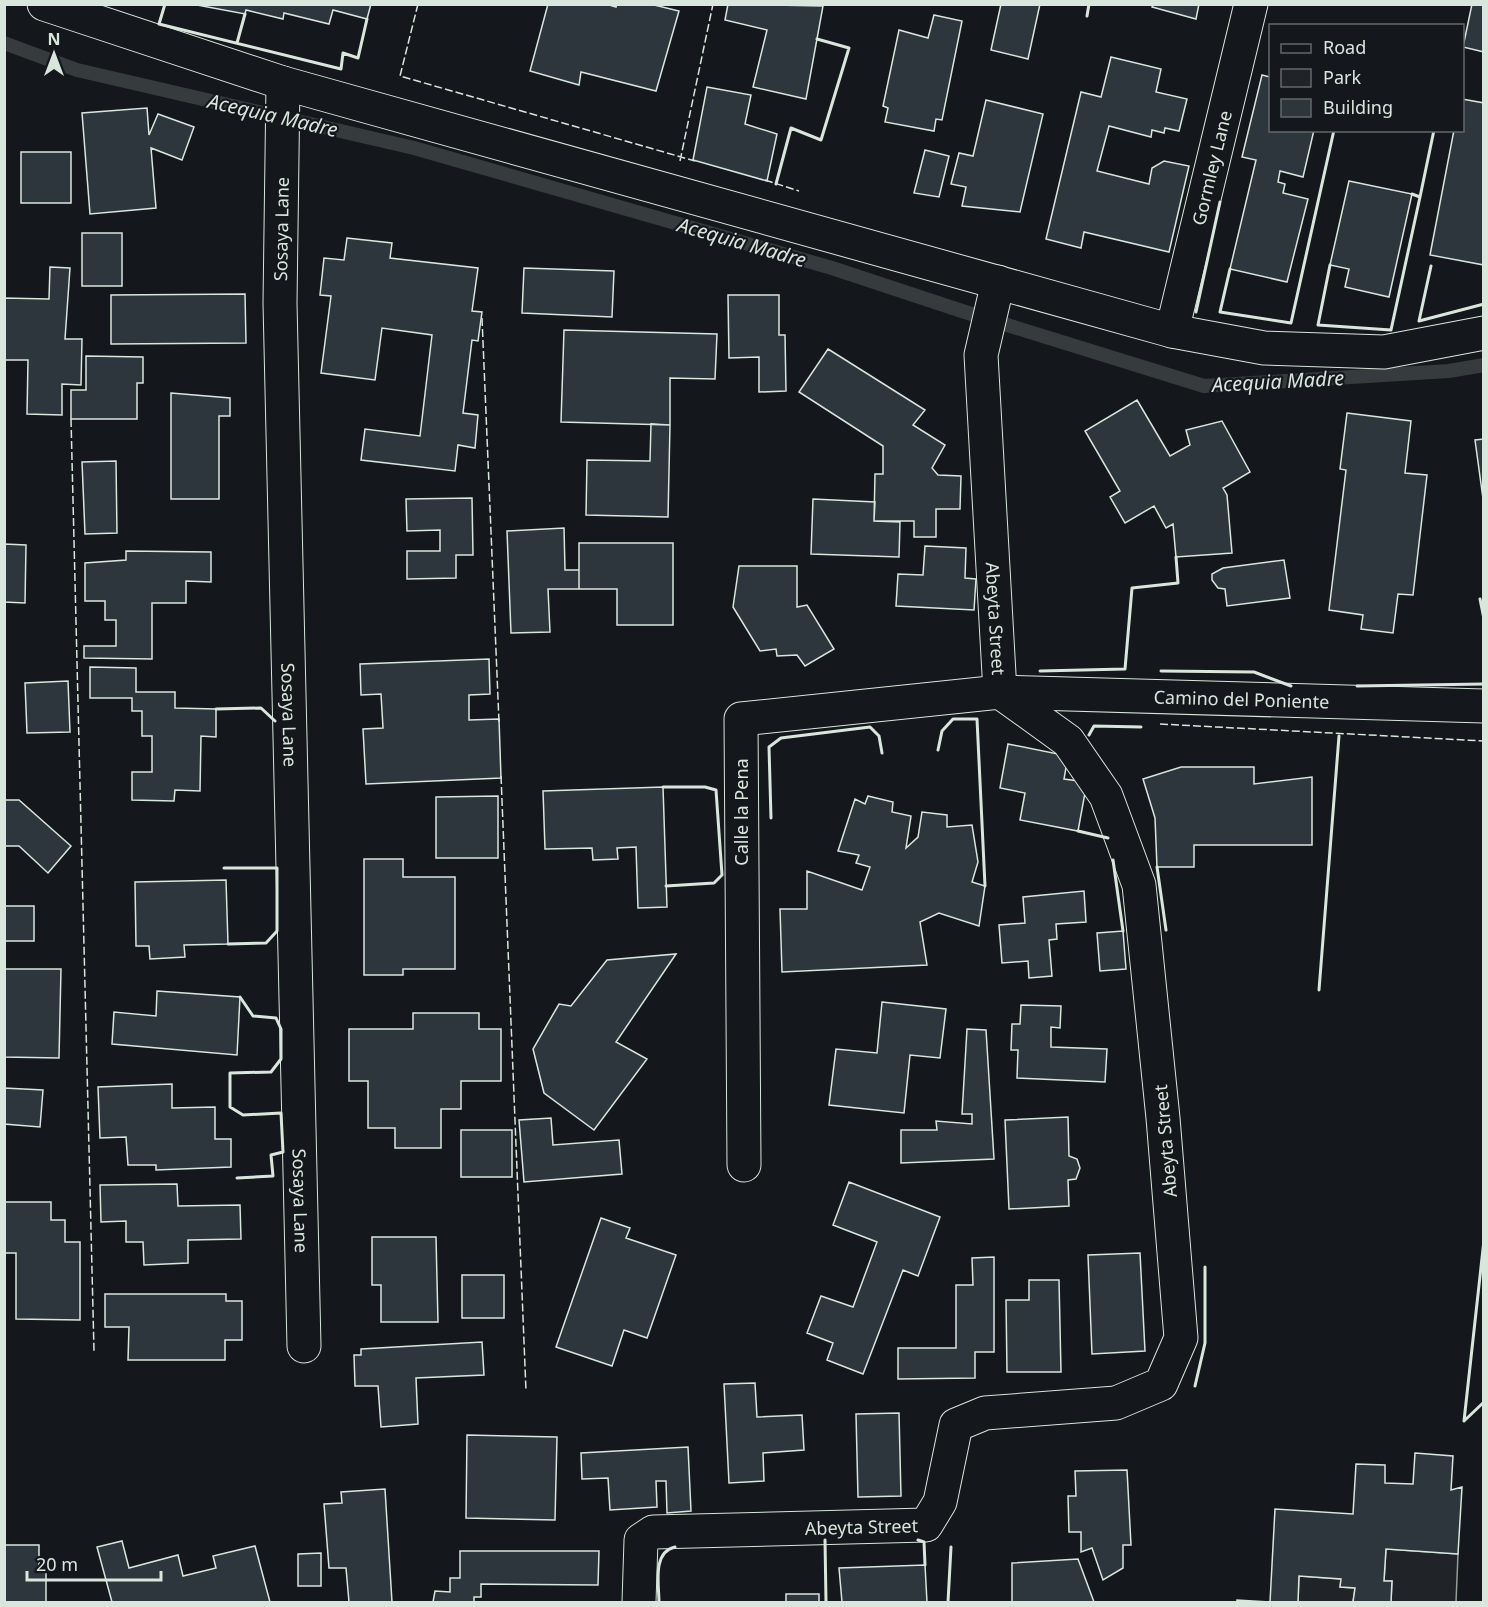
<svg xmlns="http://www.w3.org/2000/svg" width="1488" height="1607" font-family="'Noto Sans',sans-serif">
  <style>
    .green { fill: #202428; stroke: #939e99; stroke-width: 1.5 }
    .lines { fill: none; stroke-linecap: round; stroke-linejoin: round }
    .stream { stroke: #363b3e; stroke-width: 14 }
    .building { fill: #2c363c; stroke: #d8e6dc; stroke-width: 1.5 }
    .minor-casing { stroke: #d8e6dc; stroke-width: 35 }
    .minor { stroke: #14181c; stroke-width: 33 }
    .fence { stroke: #d8e6dc; stroke-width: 1.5; stroke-dasharray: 8 3; stroke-linecap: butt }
    .wall { stroke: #d8e6dc; stroke-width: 3 }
    .labels { text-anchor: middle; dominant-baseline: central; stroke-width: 4.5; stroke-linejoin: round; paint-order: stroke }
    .street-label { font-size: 18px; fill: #d8e6dc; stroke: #14181c }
    .water-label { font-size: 20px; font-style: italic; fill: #d8e6dc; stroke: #14181c }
  </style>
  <rect width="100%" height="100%" fill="#14181c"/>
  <path class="green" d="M1386 1549 1458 1554 1456 1602H1391L1392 1581H1384Z
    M1299 1576 1341 1579 1340 1587 1355 1588 1353 1602H1298Z"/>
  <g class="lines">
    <path class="stream" d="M4 43 77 70 414 148 832 268 965 312 1204 386 1449 371 1484 365"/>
  </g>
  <path class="building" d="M371 4 367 19 333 10 329 24 284 13 283 19 246 10 245 14 197 5Z
    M548 4H606L616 7 617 4H650L679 11 656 91 581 72 579 85 530 71Z
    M728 4 823 6 806 99 753 87 767 30 725 20Z
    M1001 4H1040L1028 59 991 50Z
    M1153 4H1199L1196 19 1152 7Z
    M1472 4H1484V52L1463 47Z
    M934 15 962 21 942 120 936 119 934 131 885 122 888 108 883 106 899 30 928 38Z
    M1111 57 1161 69 1156 92 1187 99 1179 131 1165 128 1164 133 1152 130 1151 137 1109 126 1097 171 1149 184 1152 168 1164 161 1189 166 1169 252 1084 232 1081 248 1046 239 1081 92 1101 97Z
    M1262 75 1270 77V130H1314L1303 177 1280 171 1278 182 1285 184 1283 193 1308 199 1287 282 1230 269 1256 160 1242 157Z
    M707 87 751 95 745 124 777 134 767 181 693 160Z
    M1462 99 1484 103V265L1430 255 1454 130H1462Z
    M986 100 1043 114 1020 212 962 206 966 187 951 184 959 153 973 156Z
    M147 108 149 135 158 114 194 127 182 160 151 148 156 208 90 214 82 113Z
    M925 150 949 156 939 197 914 193Z
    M21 152H71V203H21Z
    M1349 181 1412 194 1389 297 1345 287 1349 269 1330 265Z
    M82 233H122V286H82Z
    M347 238 392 243 390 258 478 268 472 311 482 312 478 341 472 340 463 413 478 415 475 448 458 445 455 471 361 460 365 429 420 436 432 335 382 328 375 380 321 373 331 296 320 295 324 258 344 260Z
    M50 267 70 268 65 339H82L81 385 62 384V415L27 414 28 360H4V298L49 299Z
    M524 268 614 271 612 317 522 313Z
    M245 294 246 343 111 344V295Z
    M728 295H779V335H785L786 391 759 392V357L729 358Z
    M564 330 717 334 715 379 670 378V425L561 422Z
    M828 349 925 410 913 425 945 445 932 468 938 475 961 476 960 509H936V537H914V521H874L875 474H883V446L799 392Z
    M86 356 143 357V383H137V419H71V390H86Z
    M171 393 230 398V416H219V499H171Z
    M1137 400 1170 456 1190 445 1186 430 1222 421 1250 472 1223 488 1227 495 1232 553 1176 557 1173 524 1166 528 1154 506 1125 523 1110 497 1120 491 1085 431Z
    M1347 413 1411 421 1405 473 1427 475 1413 595 1398 594 1393 633 1361 629 1363 615 1329 610 1346 470 1340 469Z
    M651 424 670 425 668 517 586 515 587 460 650 461Z
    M1484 439V506L1475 440Z
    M116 461 117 533 85 534 82 462Z
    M472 498 473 555H456V578L407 579V551H440V530L407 531 406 499Z
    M813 499 875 502 874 521 900 522 899 557 811 554Z
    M564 528 565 570H579V589H548L550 632 511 633 507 531Z
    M579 543H673V625H617V589H579Z
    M4 544 26 545 25 603 4 602Z
    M925 546 966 548 965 578 976 579 974 610 896 606 898 574 923 575Z
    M126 551 211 552V582L186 581V603H152V659L84 658V646H116V620H105V601H85V563L126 560Z
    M1284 560 1290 598 1227 606 1225 589 1218 588 1212 580V574L1223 568Z
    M739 566H797V607L807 605 834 649 805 666 797 655 777 656 776 649 760 651 733 607Z
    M489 659 490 694 469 695V720L499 719 501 778 366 784 363 729 383 728 381 694 361 695 360 664Z
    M90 667 136 668V692H175V708L216 709V737L201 736 200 791 175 790 174 801 132 800V772H152V736H142V711H132V698H90Z
    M68 681 70 732 27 733 25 683Z
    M1008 744 1068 756 1064 779 1087 782 1078 831 1020 820 1025 793 1000 788Z
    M1181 767H1254V784L1312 777V845H1194V867H1157L1155 818 1143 779Z
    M663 787 667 907 638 908 636 847 617 848 618 859 593 860 592 848 545 849 543 791Z
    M498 796V858H436V797Z
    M868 796 893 802 892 812 911 816 906 848 918 837 922 812 947 815V827L972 825 978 862 972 882 985 886 979 926 939 913 920 922 927 965 782 972 780 909H807V871L862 890 870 867 856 863 859 855 838 851 855 799 865 804Z
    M4 800H19L71 846 48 873 19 846H4Z
    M364 859H403V877H455V969H403V975H364Z
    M226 880 228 944 184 945 185 957 150 959 149 946H136L135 882Z
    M1084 891 1086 922 1056 924 1057 939 1049 940 1052 976 1029 978 1028 961 1002 963 999 925 1025 923 1023 897Z
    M4 906H34V941H4Z
    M1123 931 1126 969 1100 971 1097 933Z
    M676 954 616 1042 647 1059 594 1130 544 1093 533 1049 559 1004 571 1006 607 960Z
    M4 969H61L59 1058 4 1057Z
    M157 991 240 997 237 1055 112 1044 114 1012 156 1016Z
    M882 1002 946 1009 940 1058 910 1055 904 1113 829 1105 836 1049 877 1053Z
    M1021 1005 1061 1006 1060 1028 1051 1027V1047L1107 1049 1105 1082 1017 1078 1018 1050H1011L1012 1024H1020Z
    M413 1013H479V1029H501V1081H461V1109H441V1148H395V1128H368V1081H349V1029H413Z
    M967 1029 986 1030 994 1159 901 1163V1130H937L936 1121 972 1124V1114H962Z
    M172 1084V1108L215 1107V1139H231V1167L156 1170V1165H128L126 1137 100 1138 98 1087Z
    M4 1088 43 1090 40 1127 4 1124Z
    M1068 1117 1069 1156 1077 1159 1080 1168 1076 1179 1068 1180 1069 1206 1009 1209 1005 1120Z
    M551 1118 553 1145 619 1140 622 1174 524 1182 519 1120Z
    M461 1130H512V1177H461Z
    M849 1182 940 1217 918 1276 903 1270 863 1374 827 1360 833 1343 807 1333 821 1296 853 1307 877 1242 833 1225Z
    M177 1184 178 1206 240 1205 241 1239 188 1240V1263L144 1265 143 1242H126V1221L101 1222 100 1185Z
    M4 1202H51V1220H65V1242H80V1320L16 1319V1253H4Z
    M601 1218 630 1228 626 1238 676 1255 647 1338 624 1330 612 1366 556 1347Z
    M372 1237H436L438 1322H381V1285H372Z
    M1140 1253 1145 1351 1092 1354 1088 1255Z
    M994 1257V1352H975V1378L898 1379V1348H956V1285H973L972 1258Z
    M462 1275H504V1318H462Z
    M1029 1280H1059L1061 1372H1007L1006 1300H1029Z
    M105 1294H226V1301H242V1340H225V1360H128L129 1327H105Z
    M482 1342 484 1375 416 1378 418 1424 381 1427 378 1386H355L354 1355H361V1349Z
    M755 1383 757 1417 802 1415 804 1450 763 1453 764 1481 729 1483 724 1384Z
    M899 1413 901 1496 858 1497 856 1414Z
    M467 1435 557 1437 555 1520 466 1518Z
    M688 1447 691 1511 667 1513 666 1481H656L657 1507 610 1510 608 1478 582 1479 581 1453Z
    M1415 1453 1453 1456 1451 1490 1462 1487 1458 1554 1386 1549 1384 1581H1392L1391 1602H1353L1355 1588 1340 1587 1341 1579 1299 1576 1298 1602H1237V1600L1270 1602 1275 1509 1353 1514 1356 1464 1385 1465V1483L1413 1484Z
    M1127 1470 1131 1545H1123V1568L1103 1580 1092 1548 1081 1552V1532H1069L1068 1496H1076L1075 1471Z
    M385 1489 392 1602H349L346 1568H329L324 1504 342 1503 341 1492Z
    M122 1541 129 1568 178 1555 183 1576 216 1568 213 1556 255 1546 270 1602H112L97 1547Z
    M4 1545H39V1569H46V1602H4Z
    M460 1551H599L598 1585 481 1584V1597H474V1602H433L435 1591 450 1592V1578H460Z
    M321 1553V1586H298V1554Z
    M1078 1559 1094 1602H1012V1563Z
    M925 1565 927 1602H842L839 1568Z
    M786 1594H819V1602H786Z"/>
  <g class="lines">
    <defs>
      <g id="minor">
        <path d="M44 4 283 83 1172 331 1264 348 1384 352 1484 333"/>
        <path id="s1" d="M283 83 280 303 304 1346"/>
        <path id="s2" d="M998 282 981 355 1000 692"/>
        <path id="s3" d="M1172 331 1251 4"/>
        <path id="s4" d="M744 1165 741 719 1000 692 1484 706"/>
        <path id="s5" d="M639 1602 641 1540 653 1532 926 1525 940 1502 956 1425 985 1413 1116 1403 1161 1384 1181 1338 1163 1118 1139 885 1106 796 1068 741 1000 692"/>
      </g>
    </defs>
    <use href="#minor" class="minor-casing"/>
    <use href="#minor" class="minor"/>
    <path class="fence" d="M418 4 400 76 695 161
      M680 161 713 4
      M765 180 799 191
      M482 318 499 722
      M71 419 94 1351
      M1160 724 1484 741
      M501 776 526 1391"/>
    <path class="wall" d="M165 4 159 24 341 69 343 53 358 58 367 19
      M1087 16 1089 4
      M237 43 245 14
      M776 184 791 128 821 140 849 48 817 39
      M1420 197 1434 130
      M1330 265 1318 325 1391 330 1420 197 1412 194
      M1431 266 1419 321 1484 304
      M1230 269 1220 312 1291 323 1334 130
      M1196 312 1220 202
      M1480 599 1484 619
      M1040 671 1125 669 1132 588 1178 583 1176 557
      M1161 671 1254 672 1291 686
      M1357 686 1484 684
      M216 709 261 708 275 721
      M1089 735 1094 726 1141 727
      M938 750 942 731 953 719H977L985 886
      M663 787H705L716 790 722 875 714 883 666 886
      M771 818 769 747 781 738 870 727 879 736 882 753
      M1078 831 1108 838
      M1113 860 1123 931
      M1157 867 1166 930
      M224 868H277V931L266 943 228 944
      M1319 990 1339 736
      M237 1178 273 1176 271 1155 283 1152 281 1113 243 1115 230 1107V1073L271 1072 281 1059V1029L276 1018 253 1016 240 997
      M1195 1386 1205 1343V1267
      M1464 1421 1484 1240
      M1464 1421 1484 1402
      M825 1540 826 1602
      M918 1540 924 1542 925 1565
      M659 1602C659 1585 652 1552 675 1547
      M948 1602 951 1547"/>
  </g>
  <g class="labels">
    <g class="street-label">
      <text stroke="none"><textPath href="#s3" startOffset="168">Gormley Lane</textPath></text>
      <text transform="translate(281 229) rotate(-89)">Sosaya Lane</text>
      <text stroke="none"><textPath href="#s2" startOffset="339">Abeyta Street</textPath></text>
      <text stroke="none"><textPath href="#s4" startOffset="948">Camino del Poniente</textPath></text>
      <text stroke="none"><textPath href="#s1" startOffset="632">Sosaya Lane</textPath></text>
      <text transform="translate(741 812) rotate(-90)">Calle la Pena</text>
      <text transform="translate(1165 1141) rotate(-95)">Abeyta Street</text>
      <text stroke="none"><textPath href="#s1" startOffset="1118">Sosaya Lane</textPath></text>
      <text stroke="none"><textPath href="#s5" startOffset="285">Abeyta Street</textPath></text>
    </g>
    <g class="water-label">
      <text transform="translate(273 115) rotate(13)">Acequia Madre</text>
      <text transform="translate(742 242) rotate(16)">Acequia Madre</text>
      <text transform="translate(1278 381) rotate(-3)">Acequia Madre</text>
    </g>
  </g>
  <rect width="1488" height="1607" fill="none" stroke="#d8e6dc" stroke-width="12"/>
  <rect x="1269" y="24" width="195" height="108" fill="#14181c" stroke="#626a69" stroke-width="1.5"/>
  <rect x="1281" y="44" width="30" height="9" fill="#14181c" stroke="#626a69" stroke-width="1.5"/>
  <text x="1323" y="54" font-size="18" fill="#d8e6dc">Road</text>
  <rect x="1281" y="69" width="30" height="18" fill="#202428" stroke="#626a69" stroke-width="1.5"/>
  <text x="1323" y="84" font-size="18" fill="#d8e6dc">Park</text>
  <rect x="1281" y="99" width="30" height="18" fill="#2c363c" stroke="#626a69" stroke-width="1.5"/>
  <text x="1323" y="114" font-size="18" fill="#d8e6dc">Building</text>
  <g transform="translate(54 54)" stroke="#14181c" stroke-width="4.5" paint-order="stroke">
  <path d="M0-4.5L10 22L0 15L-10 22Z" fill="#d8e6dc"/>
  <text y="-9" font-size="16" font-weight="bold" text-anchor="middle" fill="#d8e6dc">N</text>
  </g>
  <path d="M27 1571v9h134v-9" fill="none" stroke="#d8e6dc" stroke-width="3"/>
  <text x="36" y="1571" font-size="18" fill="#d8e6dc" stroke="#14181c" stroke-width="4.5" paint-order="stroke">20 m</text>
</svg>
